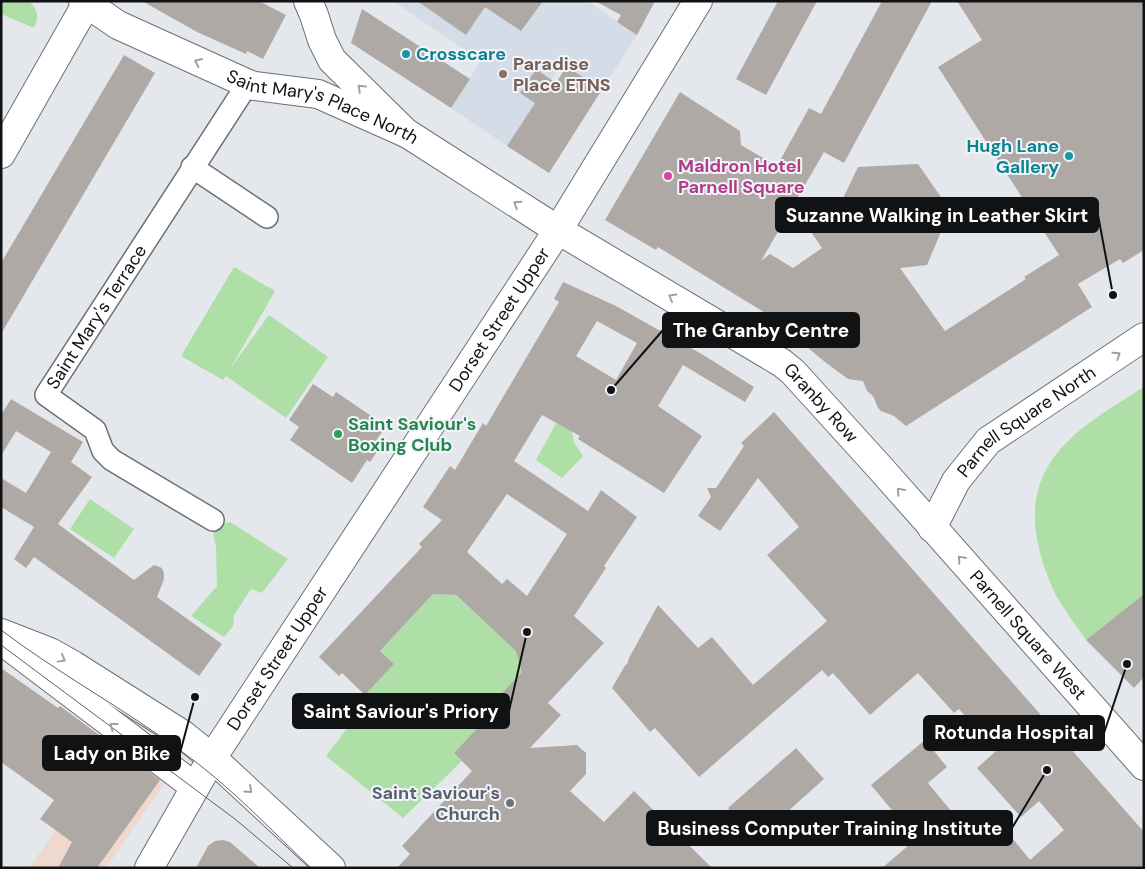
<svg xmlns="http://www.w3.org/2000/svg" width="1145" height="869" font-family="'DM Sans',sans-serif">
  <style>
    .commercial { fill: #efd8cd }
    .built { fill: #d4dce8 }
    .green { fill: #addfa7 }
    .building { fill: #afa9a6; fill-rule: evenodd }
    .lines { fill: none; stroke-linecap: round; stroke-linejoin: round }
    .minor-casing { stroke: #6c7074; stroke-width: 24 }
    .tertiary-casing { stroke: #6c7074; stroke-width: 30 }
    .secondary-casing { stroke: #6c7074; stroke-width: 30 }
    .minor { stroke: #fff; stroke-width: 21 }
    .tertiary { stroke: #fff; stroke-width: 28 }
    .secondary { stroke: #fff; stroke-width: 28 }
    .tram { stroke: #5e6063; stroke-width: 1 }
    .oneway { stroke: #a0a0a1 }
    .culture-dot { fill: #0f9aa8; stroke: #f1f5fa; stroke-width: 2 }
    .education-dot { fill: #8d6e63; stroke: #f1f5fa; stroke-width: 2 }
    .hotel-dot { fill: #d1479c; stroke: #f1f5fa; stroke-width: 2 }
    .leisure-dot { fill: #2e9e5b; stroke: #f1f5fa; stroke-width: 2 }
    .worship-dot { fill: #6b7280; stroke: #f1f5fa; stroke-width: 2 }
    .labels { text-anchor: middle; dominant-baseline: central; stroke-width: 4; stroke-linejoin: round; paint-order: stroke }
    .culture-label { font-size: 18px; font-weight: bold; fill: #0d838f; stroke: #f1f5fa; text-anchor: start }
    .education-label { font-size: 18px; font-weight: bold; fill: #785e54; stroke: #f1f5fa; text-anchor: start }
    .street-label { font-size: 18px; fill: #111214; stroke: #f1f5fa }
    .hotel-label { font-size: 18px; font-weight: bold; fill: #b23c85; stroke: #f1f5fa; text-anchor: start }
    .leisure-label { font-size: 18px; font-weight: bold; fill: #27864d; stroke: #f1f5fa; text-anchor: start }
    .worship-label { font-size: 18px; font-weight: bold; fill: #5b616d; stroke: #f1f5fa; text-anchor: end }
    .leader { fill: none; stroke: #111214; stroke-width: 2 }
    .callout-dot { fill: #111214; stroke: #f1f5fa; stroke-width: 2 }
    .callout { fill: #111214; stroke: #111214; stroke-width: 2 }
    .callout-label { font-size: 19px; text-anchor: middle; font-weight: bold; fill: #fff }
  </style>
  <rect width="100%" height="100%" fill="#e4e7ec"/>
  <path class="commercial" d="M118 742 168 779 106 868H29Z"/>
  <path class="built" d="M393 1H587L637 35 603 88 562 63 551 79 536 69 520 93 535 103 507 146 451 108 481 61Z"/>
  <path class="green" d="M1 1H29C39 12 39 15 34 28L1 14Z
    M234 267 275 291 230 369 269 315 328 357 286 418 226 376 223 380 181 356Z
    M1144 387V594L1086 640C1077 627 1068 615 1060 602 1052 590 1048 576 1043 563 1029 517 1031 479 1066 443 1088 420 1118 404 1144 387Z
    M560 416 570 423 574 442 583 456 562 478 536 460Z
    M90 499 134 529 114 558 70 529Z
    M230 522 288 559 262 593 251 589 234 615 233 626 224 637 191 616 217 586 216 547 212 527Z
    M438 589 444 595H449L452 592 522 656 525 669 487 709 496 717 470 737 454 753 462 761 403 818 326 756 362 709 365 695 394 664 380 651Z"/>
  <path class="building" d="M142 1H259L286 15 263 59 247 51 246 54 197 32Z
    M417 1H543L521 31 485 7 466 35Z
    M595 1H655L637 35 617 22 621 15Z
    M778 1H817L766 95 736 79Z
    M882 1H932L844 163 824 152 761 261 770 254 793 268 822 248 809 229 837 211 858 167 918 164 950 210 927 265 900 268 945 331 1026 279 1024 277 1059 255 938 67 982 40 957 1H1144V250L1123 263 1120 259 1078 284 1092 307 906 426 894 416 881 411 878 408 873 396 867 391 863 381 848 379 825 362 770 316 658 247 656 250 605 220 680 92 740 131 741 145 777 166 809 108 821 114Z
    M362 9 470 79 451 108 351 43Z
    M124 55 155 73 1 334V263Z
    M566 67 603 88 549 173 507 146 535 103 520 93 536 69 556 83Z
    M563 282 616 306 705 356 754 387 745 402 683 365 658 406 702 436 664 493 578 439 580 436 542 415 514 461 588 511 601 490 637 517 604 566 606 568 574 616 604 643 548 703 561 715 530 748 577 745 586 753V774L570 791 604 822 634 791 712 868H397L410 854 402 846 472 771 454 753 492 713 487 709 522 672 516 651 456 595 433 594 380 651 394 664 365 695 342 673 339 676 319 657 422 547 419 544 442 520 423 507 450 466 455 470 483 423 486 426 559 302 554 299ZM597 321 637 343 616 380 576 356ZM507 494 567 534 527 596 507 579 502 584 467 552Z
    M313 384 333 397 336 392 386 426 375 442 381 446 370 462 367 460 352 483 290 440 299 427 289 420Z
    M11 399 83 442 71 462 92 477 58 524 134 580 154 565 162 568 164 573V579L157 597 222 644 199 676 34 557 26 568 14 559 34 527 1 507V478L26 493 51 452 16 431 1 456V415Z
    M774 412 1144 832V868H882L916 839 871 785 925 740 947 767 928 783 971 835 995 817 1030 860 1064 830 1039 801 1021 817 977 768 996 751 959 709 954 713 918 673 870 715 833 673 828 677 822 670 699 777 655 728 650 732 612 688 626 664 627 665 629 658 658 605 698 648 712 637 753 685 827 621 767 555 799 527 758 478 720 531 698 516 711 497 707 488H716L744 446 741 443Z
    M1144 594V677L1134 688 1086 640Z
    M1 668 58 708 60 706 160 780 97 868H58L72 842 40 819 54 800 1 762Z
    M796 748 824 779 756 840 728 808Z
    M223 840 230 842 260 868H196L208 846 215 841Z"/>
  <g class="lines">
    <defs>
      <g id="minor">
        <path d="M192 167 267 217"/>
        <path id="s1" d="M213 520 112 460 103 451 95 430 46 395 241 94 246 83"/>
      </g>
      <g id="tertiary">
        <path d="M308 1 314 15 322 40 332 60 406 133"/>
        <path d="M1 154 88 1"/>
        <path id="s2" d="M932 528 956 481 988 441 1144 337"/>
        <path d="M1 633 50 652 73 665 182 734 212 758 331 868"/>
        <path d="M6 644 195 787"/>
      </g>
      <g id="secondary">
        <path id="s3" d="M83 1 118 25 246 83 254 86 318 94 408 134 558 230 782 363 793 372 882 470 1144 766"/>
        <path id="s4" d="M149 868 212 758 558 230 698 1"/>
      </g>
    </defs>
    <use href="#minor" class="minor-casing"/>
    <use href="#tertiary" class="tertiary-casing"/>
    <use href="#secondary" class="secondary-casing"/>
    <use href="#minor" class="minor"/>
    <use href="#tertiary" class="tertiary"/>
    <use href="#secondary" class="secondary"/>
    <path class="tram" d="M1 630C59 674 123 708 181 751 229 785 269 828 311 868
      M1 645 235 819 293 868"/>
  </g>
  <defs><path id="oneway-chevron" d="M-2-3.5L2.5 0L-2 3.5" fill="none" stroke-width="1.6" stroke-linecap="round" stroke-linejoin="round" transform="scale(1.25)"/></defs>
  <g class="oneway">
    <use href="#oneway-chevron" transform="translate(198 62) rotate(-155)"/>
    <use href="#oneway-chevron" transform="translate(361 88) rotate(-136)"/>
    <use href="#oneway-chevron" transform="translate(517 204) rotate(-147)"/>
    <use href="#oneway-chevron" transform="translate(672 297) rotate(-150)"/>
    <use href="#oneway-chevron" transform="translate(1117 355) rotate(-34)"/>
    <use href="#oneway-chevron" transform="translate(900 491) rotate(-131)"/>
    <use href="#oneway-chevron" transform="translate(961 559) rotate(-131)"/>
    <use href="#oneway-chevron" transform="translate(62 659) rotate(29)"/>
    <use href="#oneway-chevron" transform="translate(113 726) rotate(-143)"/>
    <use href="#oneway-chevron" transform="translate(249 790) rotate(42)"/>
  </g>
  <g class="culture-dot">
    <circle cx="406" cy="54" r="5"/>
    <circle cx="1069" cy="156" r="5"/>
  </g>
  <circle class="education-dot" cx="503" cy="74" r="5"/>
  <circle class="hotel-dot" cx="668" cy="176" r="5"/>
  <circle class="leisure-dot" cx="338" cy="434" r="5"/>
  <circle class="worship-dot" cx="510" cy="803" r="5"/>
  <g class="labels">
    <g class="culture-label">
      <text x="416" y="54">Crosscare</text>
      <text x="1059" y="146" text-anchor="end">Hugh Lane<tspan x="1059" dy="21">Gallery</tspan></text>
    </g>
    <g class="education-label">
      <text x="513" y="64">Paradise<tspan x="513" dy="21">Place ETNS</tspan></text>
    </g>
    <g class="street-label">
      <text stroke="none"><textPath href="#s3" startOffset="264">Saint Mary's Place North</textPath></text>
      <text stroke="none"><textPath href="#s1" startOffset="306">Saint Mary's Terrace</textPath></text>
      <text stroke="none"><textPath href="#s4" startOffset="651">Dorset Street Upper</textPath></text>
      <text stroke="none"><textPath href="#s3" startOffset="849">Granby Row</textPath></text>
      <text stroke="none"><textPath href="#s2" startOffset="146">Parnell Square North</textPath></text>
      <text stroke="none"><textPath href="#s3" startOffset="1160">Parnell Square West</textPath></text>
      <text stroke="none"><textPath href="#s4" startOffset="246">Dorset Street Upper</textPath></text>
    </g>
    <g class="hotel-label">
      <text x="678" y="166">Maldron Hotel<tspan x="678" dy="21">Parnell Square</tspan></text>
    </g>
    <g class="leisure-label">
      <text x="348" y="424">Saint Saviour's<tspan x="348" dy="21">Boxing Club</tspan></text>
    </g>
    <g class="worship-label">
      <text x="500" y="793">Saint Saviour's<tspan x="500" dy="21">Church</tspan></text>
    </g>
  </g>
  <path class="leader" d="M1113 295L1098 215M611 390L663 330M527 632L509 711M1127 664L1104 733M195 697L180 753M1047 770L1012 828"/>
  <g class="callout-dot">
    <circle cx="1113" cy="295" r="5"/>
    <circle cx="611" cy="390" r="5"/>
    <circle cx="527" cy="632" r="5"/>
    <circle cx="1127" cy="664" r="5"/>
    <circle cx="195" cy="697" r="5"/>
    <circle cx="1047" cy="770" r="5"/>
  </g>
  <g class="callout">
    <rect x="776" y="198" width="322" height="34" rx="5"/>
    <rect x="663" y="313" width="196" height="34" rx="5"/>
    <rect x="293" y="694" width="216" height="34" rx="5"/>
    <rect x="924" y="716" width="180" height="34" rx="5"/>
    <rect x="43" y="736" width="137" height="34" rx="5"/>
    <rect x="647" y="811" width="365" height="34" rx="5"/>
  </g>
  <g class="callout-label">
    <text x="937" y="222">Suzanne Walking in Leather Skirt</text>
    <text x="761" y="337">The Granby Centre</text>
    <text x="401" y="718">Saint Saviour's Priory</text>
    <text x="1014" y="739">Rotunda Hospital</text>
    <text x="112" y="760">Lady on Bike</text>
    <text x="830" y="835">Business Computer Training Institute</text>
  </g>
  <rect width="1145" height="869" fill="none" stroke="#111214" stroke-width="5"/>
</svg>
